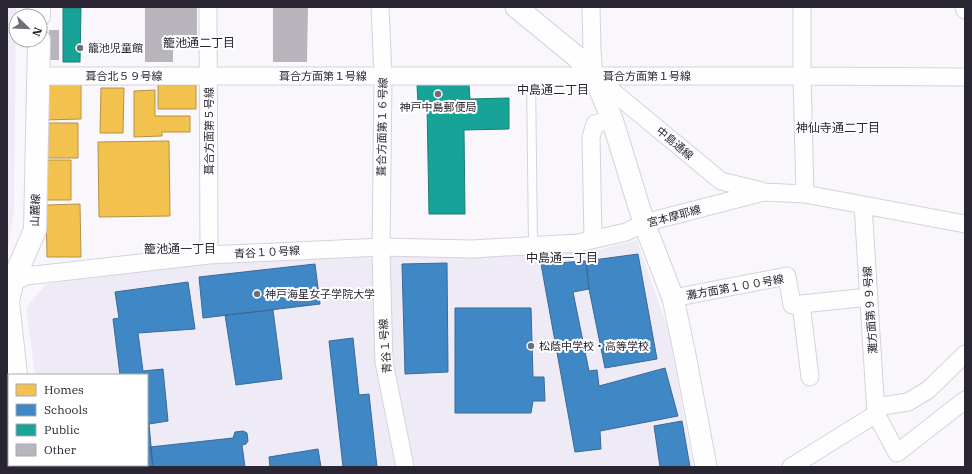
<svg xmlns="http://www.w3.org/2000/svg" width="972" height="474" font-family="'IBM Plex Serif','Noto Sans JP',serif">
  <style>
    .built { fill: #eeeaf6 }
    .green { fill: #e6f6d9 }
    .homes { fill: #f2c14e; stroke: #b69246 }
    .schools { fill: #3f88c5; stroke: #396a99 }
    .public { fill: #17a398; stroke: #1d7d79 }
    .building { fill: #b8b5bd }
    .lines { fill: none; stroke-linecap: round; stroke-linejoin: round }
    .service-casing { stroke: #d5d2db; stroke-width: 10 }
    .minor-casing { stroke: #d5d2db; stroke-width: 19 }
    .tertiary-casing { stroke: #d5d2db; stroke-width: 23 }
    .primary-casing { stroke: #d5d2db; stroke-width: 24 }
    .service { stroke: #fefeff; stroke-width: 8 }
    .minor { stroke: #fefeff; stroke-width: 17 }
    .tertiary { stroke: #fefeff; stroke-width: 21 }
    .primary { stroke: #fefeff; stroke-width: 22 }
    .poi-dot { fill: #726e79; stroke: #fff; stroke-width: 1.5 }
    .labels { text-anchor: middle; dominant-baseline: central; stroke-width: 4; stroke-linejoin: round; paint-order: stroke }
    .poi-label { font-size: 11px; fill: #2a2532; stroke: #fff; text-anchor: start }
    .street-label { font-size: 11px; fill: #2a2532; stroke: #fff }
    .neighbourhood-label { font-size: 12px; fill: #2a2532; stroke: #fff }
  </style>
  <rect width="100%" height="100%" fill="#f9f7fc"/>
  <path class="built" d="M7 7H16L14 211 7 252Z
    M637 240 669 332 693 467H413L391 360 389 254 550 251 602 249Z
    M369 255 374 263 375 364 397 467H46V465H147V375H35L26 308 46 284 211 262Z"/>
  <path class="green" d="M7 302 9 375V465H20L21 467H7Z"/>
  <path class="homes" d="M81 83V119L44 120V84Z
    M158 85H196V109H158Z
    M101 88H124L123 133H100Z
    M155 90V116H190V132H162V136L134 137V91Z
    M45 123H78V158H45Z
    M169 141 170 216 99 217 98 142Z
    M46 160H71V200H45Z
    M80 204 81 257H47L46 205Z"/>
  <path class="schools" d="M638 254 657 359 605 368 589 289 586 261Z
    M586 261 589 289 573 292 589 371 597 370 599 386 665 368 678 416 600 431 601 449 575 452 541 264Z
    M447 263 448 372 405 374 402 264Z
    M315 264 320 304 203 318 199 277Z
    M188 282 195 329 138 333 143 371 163 369 168 421 149 424 153 467H130V465H147V375H120L113 319 119 318 115 292Z
    M455 308H531L533 377H544L545 401H533L531 413H455Z
    M273 310 282 379 236 385 225 315Z
    M353 338 359 395 369 394 377 467H343L329 341Z
    M682 421 690 467H660L654 426Z
    M243 431 247 433 248 441 246 444 242 445 245 467H153L150 447 233 438 235 432Z
    M318 449 321 467H270L269 457Z"/>
  <path class="public" d="M63 8H81L80 62H63Z
    M469 84 470 99 509 98V129L464 130 465 214H429L427 104H418L417 85Z"/>
  <path class="building" d="M145 7H197V35H173V62H145Z
    M273 7H308L307 62H273Z
    M49 30H59V60H49Z"/>
  <g class="lines">
    <defs>
      <path id="service" d="M531 76 533 245"/>
      <path id="minor" d="M208 7 209 255
        M380 7 383 76 381 252 384 362 405 467
        M591 7 592 51 594 76 721 181 762 191
        M802 7V76L805 194
        M964 7 965 10
        M39 76H802L965 77
        M863 205 876 414 897 453 965 400
        M593 239 591 137 595 124 612 119
        M12 283 26 276 209 255 381 247 472 249 578 243 626 232 644 223 764 192 805 194 965 224
        M673 298 787 276 792 305 869 297
        M801 304 810 377
        M876 407 908 402 928 390 965 354
        M791 467 876 414"/>
      <path id="tertiary" d="M516 7 577 57 594 76 612 119 644 223 673 298 685 355 706 467"/>
      <path id="primary" d="M39 16V7
        M16 375 8 302 12 283 35 230 39 40
        M26 465V467"/>
    </defs>
    <use href="#service" class="service-casing"/>
    <use href="#minor" class="minor-casing"/>
    <use href="#tertiary" class="tertiary-casing"/>
    <use href="#primary" class="primary-casing"/>
    <use href="#service" class="service"/>
    <use href="#minor" class="minor"/>
    <use href="#tertiary" class="tertiary"/>
    <use href="#primary" class="primary"/>
  </g>
  <g class="poi-dot">
    <circle cx="80" cy="48" r="4"/>
    <circle cx="438" cy="94" r="4"/>
    <circle cx="257" cy="294" r="4"/>
    <circle cx="531" cy="346" r="4"/>
  </g>
  <g class="labels">
    <g class="poi-label">
      <text x="88" y="48">籠池児童館</text>
      <text x="438" y="107" text-anchor="middle">神戸中島郵便局</text>
      <text x="265" y="294">神戸海星女子学院大学</text>
      <text x="539" y="346">松蔭中学校・高等学校</text>
    </g>
    <g class="street-label">
      <text x="124" y="76">葺合北５９号線</text>
      <text x="323" y="76">葺合方面第１号線</text>
      <text x="647" y="76">葺合方面第１号線</text>
      <text transform="translate(382 127) rotate(-89)">葺合方面第１６号線</text>
      <text transform="translate(209 131) rotate(-90)">葺合方面第５号線</text>
      <text transform="translate(675 143) rotate(40)">中島通線</text>
      <text transform="translate(35 210) rotate(-88)">山麓線</text>
      <text transform="translate(674 216) rotate(-15)">宮本摩耶線</text>
      <text transform="translate(267 252) rotate(-3)">青谷１０号線</text>
      <text transform="translate(735 287) rotate(-10)">灘方面第１００号線</text>
      <text transform="translate(870 310) rotate(-94)">灘方面第９９号線</text>
      <text transform="translate(385 346) rotate(-94)">青谷１号線</text>
    </g>
    <g class="neighbourhood-label">
      <text x="199" y="42">籠池通二丁目</text>
      <text x="553" y="89">中島通二丁目</text>
      <text x="838" y="127">神仙寺通二丁目</text>
      <text x="180" y="248">籠池通一丁目</text>
      <text x="562" y="257">中島通一丁目</text>
    </g>
  </g>
  <rect width="972" height="474" fill="none" stroke="#2a2532" stroke-width="16"/>
  <rect x="8" y="374" width="140" height="92" fill="#ffffff" stroke="#aaa8ad"/>
  <rect x="16" y="384" width="20" height="12" fill="#f2c14e" stroke="#aaa8ad"/>
  <text x="44" y="394" font-size="12" fill="#2a2532">Homes</text>
  <rect x="16" y="404" width="20" height="12" fill="#3f88c5" stroke="#aaa8ad"/>
  <text x="44" y="414" font-size="12" fill="#2a2532">Schools</text>
  <rect x="16" y="424" width="20" height="12" fill="#17a398" stroke="#aaa8ad"/>
  <text x="44" y="434" font-size="12" fill="#2a2532">Public</text>
  <rect x="16" y="444" width="20" height="12" fill="#b8b5bd" stroke="#aaa8ad"/>
  <text x="44" y="454" font-size="12" fill="#2a2532">Other</text>
  <g transform="translate(28 28) rotate(113)"><circle r="19" fill="#ffffff" stroke="#aaa8ad"/>
  <path d="M0-3L7 15L0 10L-7 15Z" fill="#726e79"/>
  <text y="-6" font-size="11" font-weight="bold" text-anchor="middle" fill="#2a2532">N</text>
  </g>
</svg>
